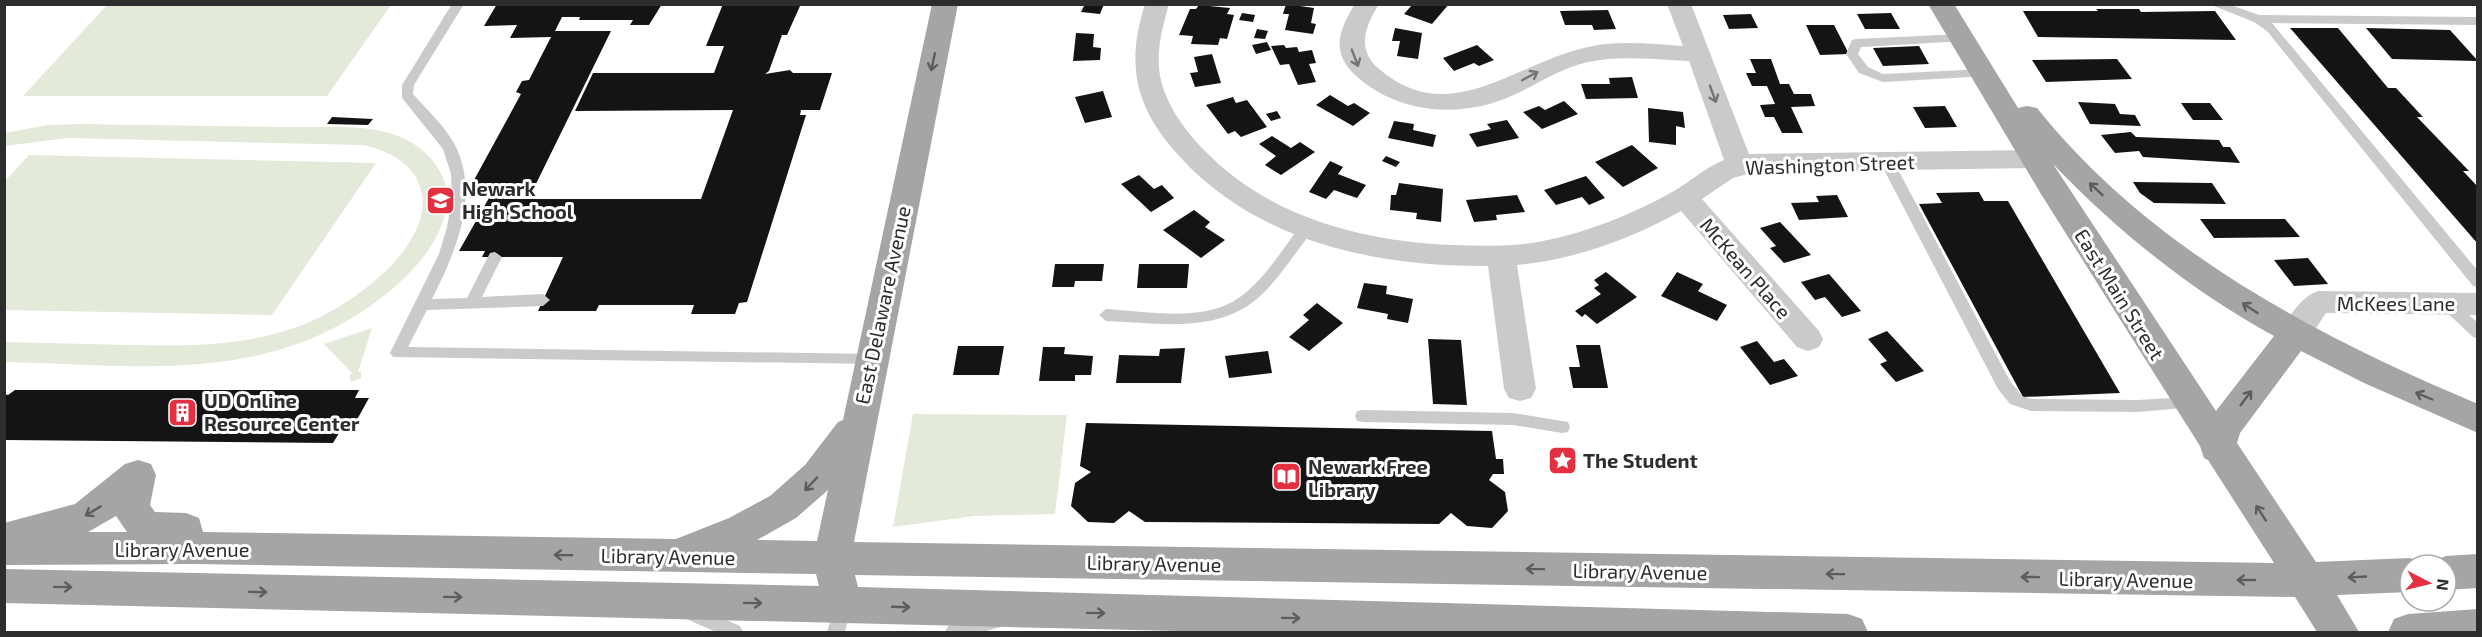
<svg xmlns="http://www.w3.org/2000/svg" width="2482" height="637" font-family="'Exo 2',sans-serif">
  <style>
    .green { fill: #e3eada }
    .building { fill: #141414 }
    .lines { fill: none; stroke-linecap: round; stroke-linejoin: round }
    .lane { fill: #cacaca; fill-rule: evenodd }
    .street { fill: #cacaca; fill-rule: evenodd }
    .primary { fill: #a5a5a5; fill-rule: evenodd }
    .oneway { stroke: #747474 }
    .oneway2 { stroke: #5d5d5d }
    .labels { text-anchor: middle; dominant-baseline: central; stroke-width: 6; stroke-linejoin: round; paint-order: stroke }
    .street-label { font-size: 20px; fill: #2d2d2d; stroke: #fff }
    .poi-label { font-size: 20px; font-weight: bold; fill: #2d2d2d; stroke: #fff; text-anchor: start }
  </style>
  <rect width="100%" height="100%" fill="#fff"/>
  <path class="green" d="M107 5V4L391 5 327 96H23Z
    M81 124C149 125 216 126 284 127 321 128 368 122 403 138 431 151 453 179 446 211 438 246 412 273 385 295 270 386 141 365 5 362V342C46 343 87 344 128 345 230 347 308 344 387 270 406 251 427 222 422 194 417 165 389 150 362 145L67 138 5 146V133L48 125Z
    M29 155 376 163 272 315 5 310V181Z
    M372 328 358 372H361V378L351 382 349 376 352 373 324 344Z
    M913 414 1067 415 1055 514 974 516 893 527Z"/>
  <path class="building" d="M497 4H662L649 25H630L633 20H579L580 17H562L555 31H611L532 192H508L503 199H701L733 110 575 111 593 73H714L724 46H706L723 4 800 6 787 35H782L769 71 765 74 790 70 793 73H832L820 110H801L800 115H806L747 302 739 303 735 314H691L694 305H599L596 311H538L563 257H482L485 251H459L493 191H468L521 94 516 92 522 81 529 80 551 37 510 38 517 25 484 26Z
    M1085 4H1104L1100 14 1081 12Z
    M1286 4 1314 8 1311 23 1316 24 1313 34 1285 30 1289 14H1283Z
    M1423 4H1449L1432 24 1404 14 1412 5Z
    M1199 5 1230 8 1227 14 1234 15 1227 39 1220 38 1218 45 1191 44 1193 36 1179 35 1190 9H1196Z
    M2096 9H2139L2141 12 2215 11 2236 40 2038 37 2023 11H2098Z
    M1608 10 1616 29 1594 30 1592 25H1565L1560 11Z
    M1242 13 1255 15 1253 22 1239 20Z
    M1891 13 1900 29H1865L1857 14Z
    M1751 14 1758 28 1729 29 1723 15Z
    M1806 25H1834L1849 54 1820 55Z
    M1395 28 1422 33 1418 59 1397 56 1400 41H1392Z
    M2290 28H2338L2388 88H2396L2423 117H2417L2469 171H2463L2478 187V244Z
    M2366 28 2450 30 2478 61 2392 59Z
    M1257 29 1268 31 1265 39 1254 38Z
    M1076 33 1094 34 1093 47 1101 48 1100 60 1073 61Z
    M1267 42 1271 50 1256 54 1252 45Z
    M1284 45 1286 48 1297 47 1299 52 1312 50 1316 63 1309 64 1316 82 1298 85 1289 64 1280 65 1271 46Z
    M1477 45 1494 60 1479 66 1474 63 1454 71 1443 58Z
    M1919 46 1929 64 1883 66 1873 48Z
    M1212 54 1221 83 1195 87 1190 73 1198 72 1194 57Z
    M1750 59H1771L1780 84H1789L1794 94H1811L1815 106 1791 107 1803 133H1782L1774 117H1765L1760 105 1775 104 1767 86H1752L1746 73H1756Z
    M2117 59 2132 79 2046 82 2032 60Z
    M1632 77 1638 98 1586 99 1581 84H1610L1609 78Z
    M1103 91 1112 117 1085 123 1075 97Z
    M1330 95 1348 106 1354 103 1370 113 1353 126 1316 105Z
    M1233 97 1236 103 1247 100 1267 127 1241 137 1235 131 1228 134 1206 105Z
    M1564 101 1578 114 1542 129 1523 112 1539 106 1545 110Z
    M2078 102 2115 104 2120 114 2135 115 2141 126 2090 124Z
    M2181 103H2210L2223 120H2193Z
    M1945 106 1957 127 1925 128 1913 107Z
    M1648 108 1683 112 1685 128 1676 126V145L1649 142Z
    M1277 111 1281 118 1271 121 1266 114Z
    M332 117 373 119 368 125 327 124Z
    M1507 120 1519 138 1477 147 1469 134 1491 129 1487 124Z
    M1394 121 1414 124 1413 130 1436 135 1433 147 1388 138Z
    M2131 132 2136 137 2219 140 2223 147H2230L2240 163 2143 157 2139 151 2115 153 2101 135Z
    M1272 136 1291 148 1300 142 1315 152 1281 175 1265 165 1276 156 1259 144Z
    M1632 145 1658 168 1623 187 1595 162Z
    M1386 156 1400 162 1396 167 1382 161Z
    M1330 161 1343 167 1338 174 1366 185 1357 198 1334 190 1326 199 1309 192Z
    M1139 175 1154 189 1162 185 1174 198 1151 212 1121 184Z
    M1586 176 1605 198 1589 205 1582 197 1556 205 1544 190Z
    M2133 182 2212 183 2226 204 2154 203 2140 193Z
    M1399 183 1443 189 1441 222 1416 219 1417 213 1390 210 1391 195H1396Z
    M1979 192 1984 201H2008L2120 393 2023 397 1919 204 1942 203 1936 193Z
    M1517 195 1525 212 1496 215 1497 220 1474 222 1466 200Z
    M1837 195 1848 217 1799 220 1791 203 1819 202 1816 196Z
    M1194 210 1210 222 1205 227 1225 240 1201 258 1163 230Z
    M2200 219H2285L2300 237 2214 238Z
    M1780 222 1811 255 1784 263 1770 248 1776 246 1760 228Z
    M2308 258 2328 284 2294 286 2274 260Z
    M1055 264H1104L1102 281H1075L1074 287H1052Z
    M1139 264H1189L1187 288H1137Z
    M1606 272 1637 297 1597 324 1585 314 1582 317 1575 311 1601 294 1594 288 1599 285 1594 280Z
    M1677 272 1703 284 1698 291 1727 305 1717 321 1661 296Z
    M1829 274 1861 311 1842 317 1825 297 1815 300 1801 282Z
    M1364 283 1387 286 1386 294 1413 299 1408 323 1387 319 1388 314 1357 308Z
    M1317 303 1343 323 1309 351 1289 337 1309 320 1303 315Z
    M1887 331 1924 371 1896 382 1880 364 1887 361 1868 339Z
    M1428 339 1461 340 1467 405 1433 404Z
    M1757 341 1774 362 1784 359 1798 376 1770 385 1740 347Z
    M1576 345H1600L1608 388H1573L1569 367H1580Z
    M958 346H1004L999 375H953Z
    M1043 347H1065L1064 354 1093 356 1091 375H1075V381H1039Z
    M1185 348 1181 383H1116L1119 355 1159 356 1160 349Z
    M1268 351 1272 373 1229 378 1225 356Z
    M15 390H359L355 398H369L354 425H344L333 443 4 440V394L8 395Z
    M1086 423 1492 431 1496 459H1503L1504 474H1493L1489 480 1505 492 1508 511 1492 528 1467 526 1451 513 1439 524 1145 522 1129 511 1114 523 1088 522 1071 506 1075 483 1091 472 1080 466Z"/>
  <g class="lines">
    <path class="lane" d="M452 4H464L414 85 413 94C428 111 447 128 457 149 479 199 455 253 432 299L467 298 490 253 495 252 502 257 482 297 543 294 550 300 543 306 427 310 408 347 871 354 876 356 879 360 876 364 393 357 390 353 439 254 447 227 452 200 451 174 443 149 402 98V85Z
      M2209 4H2228L2259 15 2478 17V25L2272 23 2478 271V287L2473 286 2267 31 2254 22Z
      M1962 34 1968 38 1966 41 1861 47 1858 54 1868 67 1883 74 1984 69 1990 73 1988 76 1883 82 1859 73 1846 54 1852 40 1856 39Z
      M1887 157 1894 162 2010 381 2022 396 2031 399 2138 400 2189 397 2195 399 2197 403 2195 407 2138 412 2031 411 2010 404 1998 389 1880 162Z
      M1306 224 1311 225 1313 229 1311 233C1294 254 1279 279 1258 298 1217 334 1156 323 1106 321L1099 315 1106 309C1145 311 1198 322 1234 301 1262 284 1281 251 1301 225Z
      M2446 297 2451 299 2478 323V339L2473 337 2441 307 2439 303 2441 299Z
      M1363 410 1513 413 1562 421 1568 422 1570 427 1568 432 1562 433 1513 425 1363 422 1357 421 1355 416 1357 411Z
      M843 597 849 599 852 605 845 632H827L837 599Z
      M690 604 740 626 743 632H716L684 618 681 612 684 606Z
      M995 613 1001 615 1004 621 1001 627 982 632H945L948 626Z"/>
    <path class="street" d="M1145 4H1169C1162 28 1156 52 1160 76 1166 105 1184 129 1203 149 1268 217 1361 241 1452 245 1482 246 1513 247 1543 241 1589 232 1633 214 1674 191 1691 181 1706 167 1724 160L1689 61C1656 60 1621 55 1588 62 1560 68 1535 86 1509 97 1458 119 1395 113 1354 74 1330 51 1340 28 1355 4H1379C1365 27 1356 49 1379 69 1450 130 1516 62 1588 47 1619 40 1652 44 1683 46L1667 4H1691L1749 154 2035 150 2045 153 2048 159 2045 165 2035 168 1755 172 1733 178 1702 199 1819 331 1823 339 1819 347 1808 351 1797 347 1681 211C1631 239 1574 260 1517 265L1536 389 1531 398 1520 401 1509 398 1504 389 1488 266C1377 267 1258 242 1181 158 1136 110 1125 67 1145 4Z
      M2318 291 2478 293V315L2326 313C2314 330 2307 349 2284 342L2280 334C2288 318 2301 296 2318 291Z"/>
    <path class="primary" d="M932 4H958L854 542 2274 563 2208 460 2204 458 2200 446 2041 194 1928 4H1954L2018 108 2027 106 2037 108C2150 249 2314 335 2478 404V433L2364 383 2301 351 2240 433 2237 443 2316 562 2410 558 2424 563 2425 565H2410V592L2337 595 2359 632H2317L2295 597 855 575 858 587 1848 614 1862 619 1868 632H1220L4 603V569L819 586 816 574 193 564 4 565V523L75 504 125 464 138 460 151 464 156 475 150 505 155 512 186 513 199 518 203 532 676 539 729 518 770 496 805 465 838 422 843 420ZM2053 164C2118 232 2192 291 2274 336L2216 411ZM828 490 817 541 757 540 796 518ZM116 516 127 532H88Z
      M2478 554V588L2446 590V565H2431L2432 561 2446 556Z
      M2478 609V632H2388L2394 619 2408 614Z"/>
  </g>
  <defs><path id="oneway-shaft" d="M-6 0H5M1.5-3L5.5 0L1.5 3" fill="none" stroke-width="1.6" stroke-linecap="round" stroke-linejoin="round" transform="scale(1.5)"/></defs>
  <g class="oneway">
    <use href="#oneway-shaft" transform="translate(1355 58) rotate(69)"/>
    <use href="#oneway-shaft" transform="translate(1530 76) rotate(-28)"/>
    <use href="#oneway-shaft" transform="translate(1713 94) rotate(70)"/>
  </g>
  <g class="oneway2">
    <use href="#oneway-shaft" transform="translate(933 62) rotate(102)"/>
    <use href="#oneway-shaft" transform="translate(2096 189) rotate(-137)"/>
    <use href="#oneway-shaft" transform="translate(2250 308) rotate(-147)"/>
    <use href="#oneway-shaft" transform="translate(2424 396) rotate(-157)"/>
    <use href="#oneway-shaft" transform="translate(2246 398) rotate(-53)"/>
    <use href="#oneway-shaft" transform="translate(811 484) rotate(133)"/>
    <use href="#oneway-shaft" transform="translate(93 511) rotate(149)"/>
    <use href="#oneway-shaft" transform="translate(2261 513) rotate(-123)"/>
    <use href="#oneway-shaft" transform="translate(563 555) rotate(-179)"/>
    <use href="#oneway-shaft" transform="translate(1535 569) rotate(-179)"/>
    <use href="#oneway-shaft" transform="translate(1835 574) rotate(-179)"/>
    <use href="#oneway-shaft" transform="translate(2030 577) rotate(-179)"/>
    <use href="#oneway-shaft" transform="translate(2357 577) rotate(177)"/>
    <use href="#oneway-shaft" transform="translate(2246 580) rotate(180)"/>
    <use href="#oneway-shaft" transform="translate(63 587) rotate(1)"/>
    <use href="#oneway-shaft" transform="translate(258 592) rotate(1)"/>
    <use href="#oneway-shaft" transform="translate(453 597) rotate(1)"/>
    <use href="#oneway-shaft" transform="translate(753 603) rotate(1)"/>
    <use href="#oneway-shaft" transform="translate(901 607) rotate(2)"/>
    <use href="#oneway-shaft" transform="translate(1096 613) rotate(1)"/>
    <use href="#oneway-shaft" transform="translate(1291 618) rotate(1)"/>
  </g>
  <defs>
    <symbol id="school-square" viewBox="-11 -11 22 22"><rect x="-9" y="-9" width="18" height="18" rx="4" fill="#e23041" stroke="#fff"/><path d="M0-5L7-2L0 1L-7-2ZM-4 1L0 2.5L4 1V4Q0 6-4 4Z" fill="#fff"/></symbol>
    <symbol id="building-square" viewBox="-11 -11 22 22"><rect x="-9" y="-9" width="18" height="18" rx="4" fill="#e23041" stroke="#fff"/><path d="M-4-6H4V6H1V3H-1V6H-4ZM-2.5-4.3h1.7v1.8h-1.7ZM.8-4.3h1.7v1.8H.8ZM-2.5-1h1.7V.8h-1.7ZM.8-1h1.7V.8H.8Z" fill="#fff"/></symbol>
    <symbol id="sight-square" viewBox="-11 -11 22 22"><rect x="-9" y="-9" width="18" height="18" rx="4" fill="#e23041" stroke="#fff"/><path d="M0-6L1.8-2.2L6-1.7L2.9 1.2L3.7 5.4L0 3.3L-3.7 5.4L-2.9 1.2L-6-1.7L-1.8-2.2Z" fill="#fff"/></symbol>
    <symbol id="library-square" viewBox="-11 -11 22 22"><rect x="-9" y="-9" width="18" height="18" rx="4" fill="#e23041" stroke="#fff"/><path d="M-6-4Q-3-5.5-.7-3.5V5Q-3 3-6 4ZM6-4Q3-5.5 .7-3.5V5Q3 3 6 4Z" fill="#fff"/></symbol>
  </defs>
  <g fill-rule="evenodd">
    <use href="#school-square" x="424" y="184" width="33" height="33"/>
    <use href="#building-square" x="166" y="396" width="33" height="33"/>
    <use href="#sight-square" x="1546" y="444" width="33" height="33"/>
    <use href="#library-square" x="1270" y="460" width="33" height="33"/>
  </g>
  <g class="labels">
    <g class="street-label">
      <text transform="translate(1830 164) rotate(-2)">Washington Street</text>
      <text transform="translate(1746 268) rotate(49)">McKean Place</text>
      <text transform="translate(2120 294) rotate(58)">East Main Street</text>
      <text x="2396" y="303">McKees Lane</text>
      <text transform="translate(882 305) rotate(-78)">East Delaware Avenue</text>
      <text x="182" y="549">Library Avenue</text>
      <text transform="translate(668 556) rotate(1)">Library Avenue</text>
      <text transform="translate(1154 563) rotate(1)">Library Avenue</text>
      <text transform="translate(1640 571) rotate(1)">Library Avenue</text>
      <text transform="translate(2126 579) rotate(1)">Library Avenue</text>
    </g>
    <g class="poi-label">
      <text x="462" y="188">Newark<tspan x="462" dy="23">High School</tspan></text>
      <text x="204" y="400">UD Online<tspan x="204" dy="23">Resource Center</tspan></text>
      <text x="1583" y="460">The Student</text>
      <text x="1308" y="466">Newark Free<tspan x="1308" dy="23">Library</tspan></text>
    </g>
  </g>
  <rect width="2482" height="637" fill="none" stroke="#2d2d2d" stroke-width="12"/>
  <g transform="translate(2428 583) rotate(97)"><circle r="28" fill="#ffffff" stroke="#ababab" stroke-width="1.5"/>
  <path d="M0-4.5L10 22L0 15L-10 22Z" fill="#e23041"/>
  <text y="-9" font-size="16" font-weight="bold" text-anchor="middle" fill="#2d2d2d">N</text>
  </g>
</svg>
